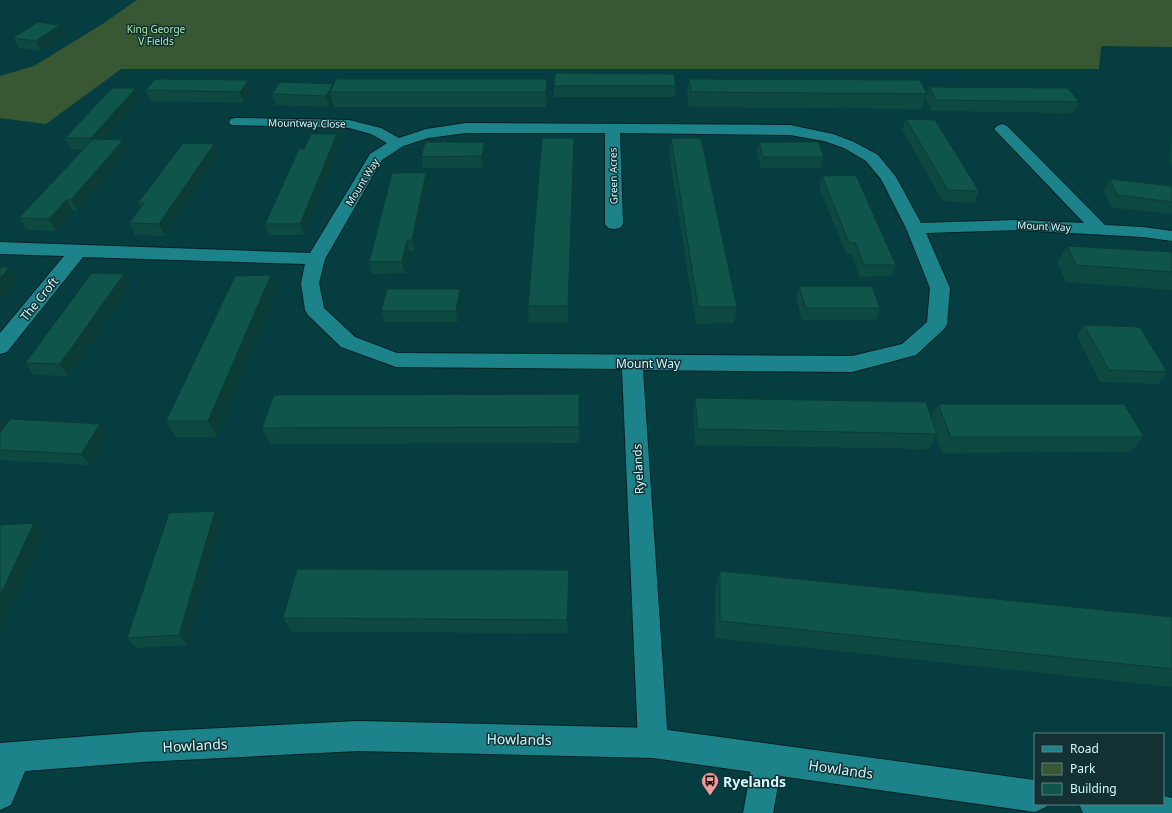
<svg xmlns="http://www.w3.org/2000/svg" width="1172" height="813" font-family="'Noto Sans',sans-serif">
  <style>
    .green { fill: #375833 }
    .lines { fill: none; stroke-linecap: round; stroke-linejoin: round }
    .service-casing { stroke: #042224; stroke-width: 2 }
    .minor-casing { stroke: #042224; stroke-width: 2 }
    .tertiary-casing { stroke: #042224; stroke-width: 2 }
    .service { fill: #1c838a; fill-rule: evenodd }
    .minor { fill: #1c838a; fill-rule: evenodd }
    .tertiary { fill: #1c838a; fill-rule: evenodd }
    .wall { fill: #0e4941 }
    .shaded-wall { fill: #0b3c35 }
    .building { fill: #10554c; stroke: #0b3c35 }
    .labels { text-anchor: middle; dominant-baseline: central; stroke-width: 3; stroke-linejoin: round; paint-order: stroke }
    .far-park-label { font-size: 10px; fill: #a8e7a1; stroke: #133033 }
    .far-street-label { font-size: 10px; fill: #cffafd; stroke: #133033 }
    .street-label { font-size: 12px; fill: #cffafd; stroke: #133033 }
    .near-street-label { font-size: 14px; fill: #cffafd; stroke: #133033 }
    .near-poi-label { font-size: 14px; font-weight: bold; fill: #cffafd; stroke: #133033; text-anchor: start }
  </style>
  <rect width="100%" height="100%" fill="#063d41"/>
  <path class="green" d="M137 0H1172V47L1101 46 1099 69H121L46 124 0 118V76L34 66 101 25Z"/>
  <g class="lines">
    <defs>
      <path id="service" d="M768 744 778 749 783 759 773 813H743L753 759 758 749Z"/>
      <path id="minor" d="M236 118 349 120 381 128 399 138 426 129 466 123 790 125 833 134 854 142 878 155 896 177 921 223 1017 220 1084 223 997 132 994 129 997 126 1002 124 1007 126 1105 225 1143 227 1172 231V241L1143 237 1017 230 926 233 950 288 947 324 944 329 916 355 852 372 643 370 668 743 664 754 653 758 642 754 638 743 622 369 396 367 341 347 308 315 305 310 301 283 305 264 83 257 7 352 0 354V333L64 256 0 254V242L310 253 370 154 387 143 371 134 349 128 231 125 229 122 231 119ZM466 133H605V224L608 228 614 229 620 228 623 224 620 133 790 135 824 141 844 148 866 161 881 179 906 228 930 288 927 322 902 344 852 356 397 353 355 337 324 308 319 283 325 259 382 160 403 146 428 138Z
        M16 742 27 746 31 757 11 805 0 810V758L5 746Z"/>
      <path id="tertiary" d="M358 721 653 728 1035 780V804H1048L1046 807 1035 812 653 758 358 751 142 762 0 773V743L142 732Z
        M1163 796 1172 798V813H1083L1079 804H1163Z"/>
    </defs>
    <use href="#service" class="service-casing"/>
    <use href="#minor" class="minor-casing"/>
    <use href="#tertiary" class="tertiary-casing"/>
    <use href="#service" class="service"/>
    <use href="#minor" class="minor"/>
    <use href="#tertiary" class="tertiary"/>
  </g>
  <path class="wall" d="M60 25 66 35 41 51 19 48 13 38Z
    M547 79V94L546 107H334L332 101 329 107 276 105 272 94Z
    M689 79 927 93 929 87 1079 102 1074 113 932 111 925 98 922 109 689 107 687 94Z
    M248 80 252 91 244 103 150 101 146 90Z
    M554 86H676L675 97H554Z
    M141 99 105 140H123L129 151 78 211H73L56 231 27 230 19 218 83 149H71L65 138Z
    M906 119 979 191 974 203 943 201 902 130Z
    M1172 126V165L1170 164Z
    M671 138 737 307 734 323 696 324 669 154Z
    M484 142 485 153 483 168H423L421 157Z
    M759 142 824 157 821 168H761L757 154Z
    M214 144 219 155 165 236 135 235 129 223 141 208 138 203Z
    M340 145 304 235H269L265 224 304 149Z
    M574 154 568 323 529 322 528 306Z
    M426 173 428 184 414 251H409L405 273 372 274 369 262Z
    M822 176 896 265 892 276 860 277 851 254H846L819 187Z
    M1110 179 1172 186V214L1110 207 1104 190Z
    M1067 246 1172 252V290L1066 282 1057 262Z
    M124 274 130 285 69 376 34 375 25 363Z
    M799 286 880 308 876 320H802L796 298Z
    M277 291 217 437H176L166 421Z
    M462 300 458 322H384L381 311Z
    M1084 325 1167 372 1158 384 1100 382 1077 336Z
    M579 394V443L270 444 262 428Z
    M695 398 931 417 938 404 1144 437 1130 452 942 453 936 436 929 449 695 445 693 414Z
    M0 417 6 424 109 435 90 465 0 460Z
    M222 521 188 645 137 648 127 638Z
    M720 571 1172 617V687L715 638V589Z
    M569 584 568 633 292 632 283 618Z"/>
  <path class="shaded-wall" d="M60 25 66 35 41 51 36 41Z
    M547 79V94L546 107V92Z
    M248 80 252 91 244 103 240 92Z
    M333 84 335 92H330L332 101 329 107 326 96Z
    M136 88 141 99 96 150 91 138Z
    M337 134 340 145 304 235 300 224Z
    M574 138V154L568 323V306Z
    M123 140 129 151 78 211 71 200Z
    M484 142 485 153 483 168 482 156Z
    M214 144 219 155 165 236 159 224Z
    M426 173 428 184 414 251 412 240Z
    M66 200 73 211 56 231 49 219Z
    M407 240 409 251 405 273 402 262Z
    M10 267 18 279 0 300V278Z
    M124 274 130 285 69 376 60 364Z
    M271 275 277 291 217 437 208 421Z
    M460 289 462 300 458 322 456 311Z
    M0 417 8 426 0 437Z
    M100 424 109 435 90 465 81 454Z
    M215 511 222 521 188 645 179 635Z
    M34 523 44 534 0 632V596Z
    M569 570V584L568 633 567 620Z"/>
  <path class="building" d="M38 22 60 25 36 41 13 38Z
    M555 73 674 74 676 86H554Z
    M155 79 248 80 240 92 146 90Z
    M336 79H547L546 92H330Z
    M689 79 920 80 927 94 691 92Z
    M280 82 333 84 326 96 272 94Z
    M929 87 1068 88 1079 102 936 100Z
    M112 88H136L91 138H65Z
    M906 119 935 120 979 191 948 190Z
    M311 134H337L300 224H265L299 149H304Z
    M542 138H574L568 306H528Z
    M671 138H701L737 307H698Z
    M93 139 123 140 71 200H66L49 219 19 218Z
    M425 142H484L482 156 421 157Z
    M759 142H818L824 157H763Z
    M183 143 214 144 159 224 129 223 144 203H138Z
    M392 173H426L412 240H407L402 262H369Z
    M856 175 896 265H864L855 243H849L822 176Z
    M1110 179 1172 186V202L1117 195Z
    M1067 246 1172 252V272L1076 265Z
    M0 267H10L0 278Z
    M92 273 124 274 60 364 25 363Z
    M271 275 208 421H166L235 276Z
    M799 286H872L880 308H806Z
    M387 289H460L456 311H381Z
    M1084 325 1140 327 1167 372 1109 370Z
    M579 394V427L262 428 274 395Z
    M695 398 926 402 937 434 698 429Z
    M938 404H1124L1144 437H951Z
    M10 419 100 424 81 454 0 450V433Z
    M215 511 179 635 127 638 169 513Z
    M34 523 0 596V525Z
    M297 569 569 570 567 620 283 618Z
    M720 571 1172 617V669L720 621Z"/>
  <defs>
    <symbol id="bus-pin" viewBox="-11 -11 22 30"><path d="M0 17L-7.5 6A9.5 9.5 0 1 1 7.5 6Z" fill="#f59b98" stroke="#133033"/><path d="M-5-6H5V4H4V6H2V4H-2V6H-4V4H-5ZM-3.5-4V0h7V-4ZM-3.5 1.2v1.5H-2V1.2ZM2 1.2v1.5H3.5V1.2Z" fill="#111"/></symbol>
  </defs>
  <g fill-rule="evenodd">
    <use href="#bus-pin" x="700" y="771" width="20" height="27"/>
  </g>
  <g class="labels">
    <g class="far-park-label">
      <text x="156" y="29">King George<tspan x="156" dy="12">V Fields</tspan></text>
    </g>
    <g class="far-street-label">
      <text transform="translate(307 123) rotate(1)">Mountway Close</text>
      <text transform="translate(613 176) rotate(-91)">Green Acres</text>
      <text transform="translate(362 182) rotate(-58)">Mount Way</text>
      <text transform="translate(1044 226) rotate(3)">Mount Way</text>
    </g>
    <g class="street-label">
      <text transform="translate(39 299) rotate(-51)">The Croft</text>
      <text x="648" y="363">Mount Way</text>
      <text transform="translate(638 469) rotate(-93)">Ryelands</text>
    </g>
    <g class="near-street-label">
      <text transform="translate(519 739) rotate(1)">Howlands</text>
      <text transform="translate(195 745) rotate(-3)">Howlands</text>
      <text transform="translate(841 769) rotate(8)">Howlands</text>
    </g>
    <g class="near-poi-label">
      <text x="723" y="781">Ryelands</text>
    </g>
  </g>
  <rect x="1034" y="733" width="130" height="72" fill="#133033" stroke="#5e8184"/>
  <rect x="1042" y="746" width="20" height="6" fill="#1c838a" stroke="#5e8184"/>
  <text x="1070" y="753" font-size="12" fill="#cffafd">Road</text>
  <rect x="1042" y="763" width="20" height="12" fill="#375833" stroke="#5e8184"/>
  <text x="1070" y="773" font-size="12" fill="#cffafd">Park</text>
  <rect x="1042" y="783" width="20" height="12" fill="#10554c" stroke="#5e8184"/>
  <text x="1070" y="793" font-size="12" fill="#cffafd">Building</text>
</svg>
